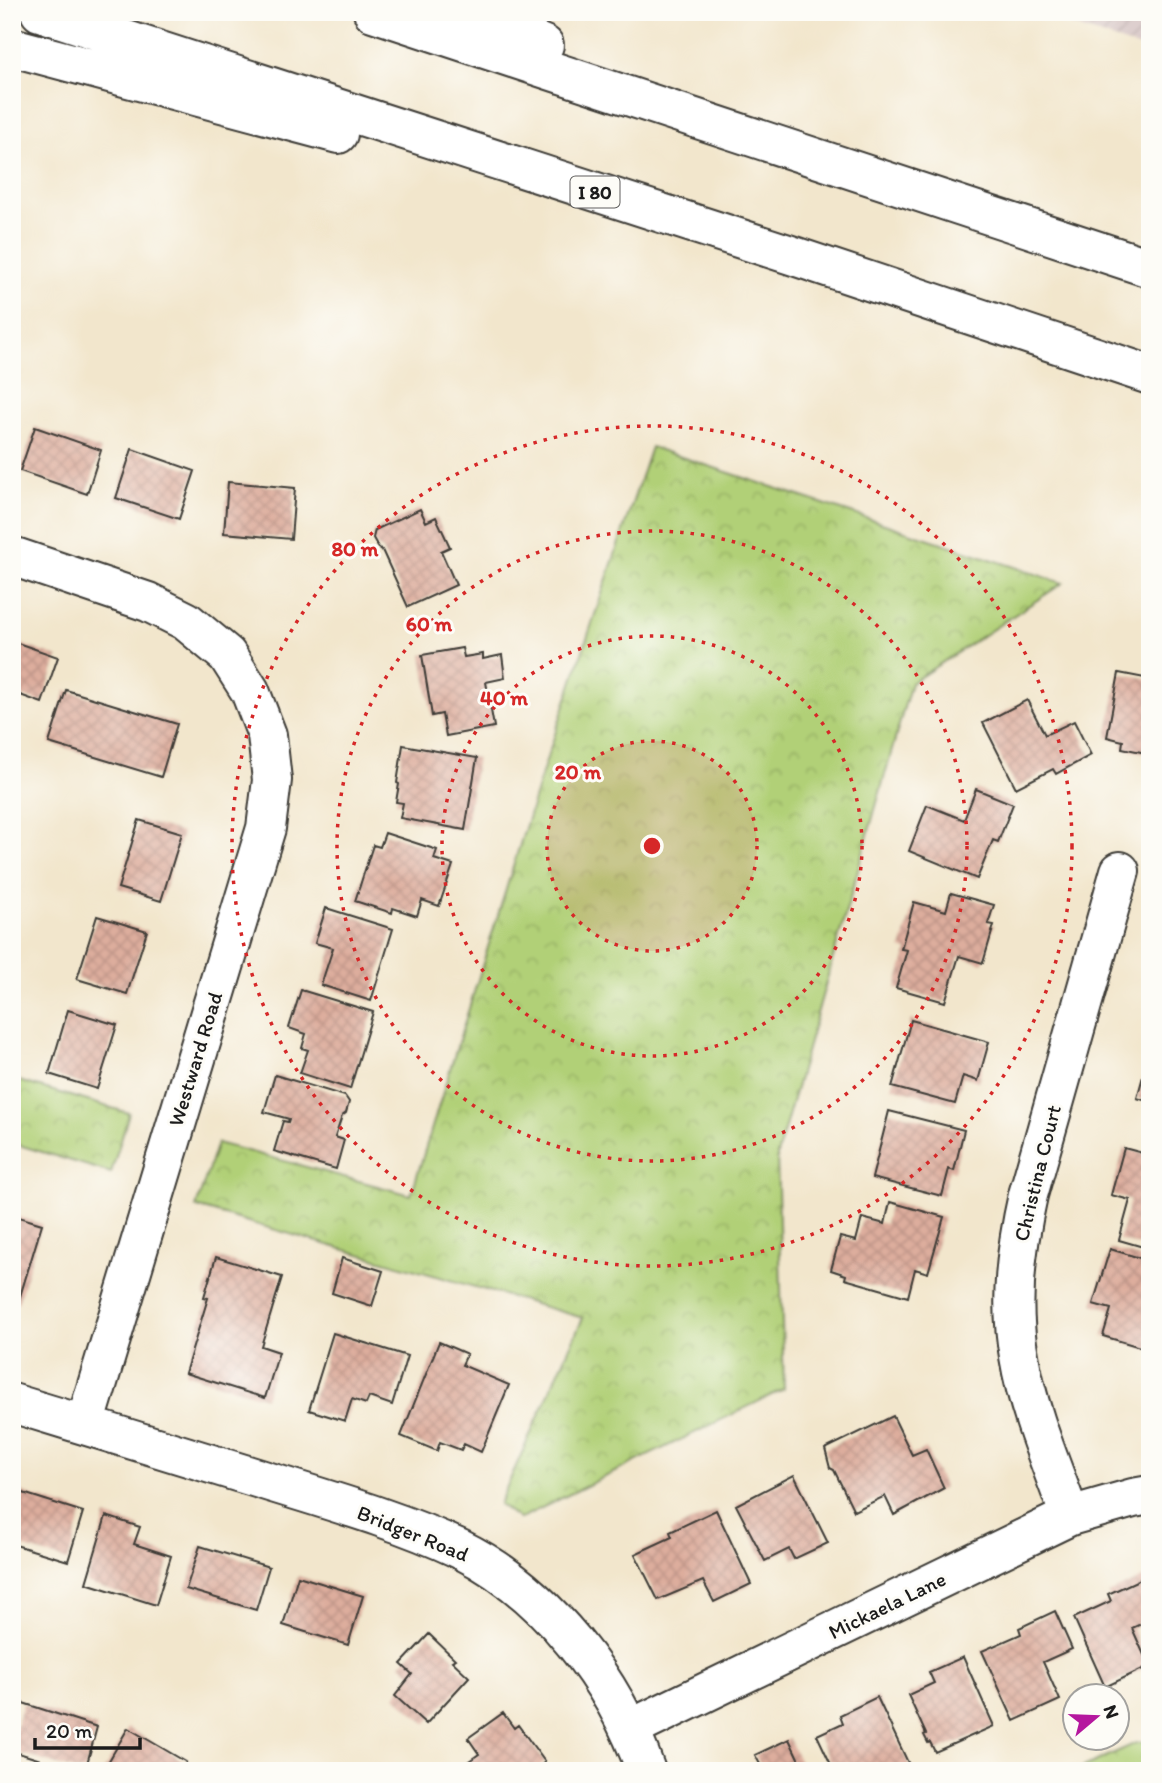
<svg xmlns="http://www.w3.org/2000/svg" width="1162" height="1783" font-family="Itim,sans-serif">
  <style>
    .industrial { fill: url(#industrial-furrows) }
    .park { fill: url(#park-crowns); stroke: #66764a; stroke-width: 2 }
    .building { fill: url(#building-cross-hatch) }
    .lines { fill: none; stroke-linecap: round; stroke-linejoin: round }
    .minor-casing { stroke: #3c3a36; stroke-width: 42 }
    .highway-casing { stroke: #3c3a36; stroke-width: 42 }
    .minor { stroke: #fff; stroke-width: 38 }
    .highway { stroke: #fff; stroke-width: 38 }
    .ring { fill: none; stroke: #d62828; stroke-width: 3.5; stroke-dasharray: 3.5 7 }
    .labels { text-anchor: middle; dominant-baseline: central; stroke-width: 6; stroke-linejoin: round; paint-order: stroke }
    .shield { fill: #fdfcf7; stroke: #605f5e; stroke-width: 2 }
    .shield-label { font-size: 19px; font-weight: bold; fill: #1c1c1c }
    .street-label { font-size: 21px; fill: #1c1c1c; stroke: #fdfcf7 }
    .centre { fill: #d62828; stroke: #fdfcf7; stroke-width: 3.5 }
    .ring-label { font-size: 21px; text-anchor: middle; font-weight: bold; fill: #d62828; stroke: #fdfcf7; stroke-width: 6; stroke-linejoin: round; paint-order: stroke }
  </style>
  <defs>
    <pattern id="industrial-furrows" width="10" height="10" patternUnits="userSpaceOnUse" patternTransform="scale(1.75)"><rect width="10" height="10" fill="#d2bfbf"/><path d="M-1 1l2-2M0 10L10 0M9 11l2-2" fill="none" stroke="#b4a4a4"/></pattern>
    <pattern id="park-crowns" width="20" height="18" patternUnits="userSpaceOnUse" patternTransform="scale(1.75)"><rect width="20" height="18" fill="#b1d077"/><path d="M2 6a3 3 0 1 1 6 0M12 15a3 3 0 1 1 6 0" fill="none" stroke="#98b266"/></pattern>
    <pattern id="building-cross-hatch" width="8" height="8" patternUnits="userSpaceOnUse" patternTransform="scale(1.75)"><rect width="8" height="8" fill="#ddad9d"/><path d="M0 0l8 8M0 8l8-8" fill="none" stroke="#bd9487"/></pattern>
  </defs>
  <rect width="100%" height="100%" fill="#fdfcf7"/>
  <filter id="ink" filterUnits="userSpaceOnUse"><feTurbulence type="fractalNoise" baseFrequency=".0143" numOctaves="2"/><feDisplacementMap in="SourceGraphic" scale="14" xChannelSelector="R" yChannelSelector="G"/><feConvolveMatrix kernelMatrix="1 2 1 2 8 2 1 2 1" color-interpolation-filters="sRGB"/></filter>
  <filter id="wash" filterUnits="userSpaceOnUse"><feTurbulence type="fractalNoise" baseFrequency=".00686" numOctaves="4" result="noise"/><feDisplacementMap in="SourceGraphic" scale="28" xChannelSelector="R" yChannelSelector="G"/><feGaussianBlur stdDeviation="1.57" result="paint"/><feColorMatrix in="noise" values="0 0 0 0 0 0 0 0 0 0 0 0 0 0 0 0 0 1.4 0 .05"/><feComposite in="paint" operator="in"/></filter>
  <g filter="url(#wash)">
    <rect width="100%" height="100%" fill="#f2e6cc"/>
    <path class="industrial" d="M1032 12H1150V51Z"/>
    <path class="park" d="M651 447 1063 583 911 683 777 1155 784 1389 519 1519 499 1504 583 1318 196 1207 217 1143 411 1195 544 767Z
      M12 1079 129 1113 111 1173 12 1143Z
      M1150 1742V1771H1075L1136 1743Z"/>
    <g id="blocks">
      <path class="building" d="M35 427 101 450 87 494 20 471Z
        M132 449 195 471 179 519 116 498Z
        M228 482 295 488 291 539 224 533Z
        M420 509 426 522 436 517 450 547 441 551 456 585 408 607 382 550 378 547 373 538 375 530Z
        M12 641 58 657 42 703 12 692Z
        M462 648 464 657 483 654V659L502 655 505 678 486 682 494 727 446 736 442 714 432 716 422 655Z
        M1119 673 1150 679V759L1145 758 1146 753 1122 748 1123 741 1107 737Z
        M66 690 177 724 161 777 49 743Z
        M1027 700 1045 735 1074 721 1091 755 1056 774 1053 769 1016 788 983 723Z
        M403 745 477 758 465 830 400 818 403 803 396 802 399 784 397 783Z
        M976 789 1013 804 998 842 993 840 977 879 909 851 927 805 964 820Z
        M139 820 182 833 161 901 118 888Z
        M385 833 437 850 434 859 453 865 439 906 422 900 417 916 393 908 392 913 355 901 373 845 380 847Z
        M951 893 994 905 988 924 994 925 983 963 959 956 945 1002 896 988 907 950 901 949 914 902 946 911Z
        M326 908 393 929 371 1001 321 985 333 948 315 943Z
        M97 916 147 931 127 994 77 979Z
        M301 990 373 1012 350 1089 300 1073 308 1050 302 1048 306 1034 289 1028Z
        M68 1010 117 1025 97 1089 49 1074Z
        M911 1020 989 1042 978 1081 963 1076 955 1104 892 1087Z
        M1147 1062H1150V1102L1137 1098Z
        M275 1075 345 1096 349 1102 346 1113 342 1116 335 1137 344 1140 336 1169 274 1151 283 1121 288 1122 289 1119 264 1112Z
        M889 1111 964 1130 954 1171 949 1169 942 1196 872 1178Z
        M1124 1148 1150 1155V1249L1119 1240 1130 1200 1111 1195Z
        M890 1202 944 1217 928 1273 915 1269 908 1297 845 1279 846 1275 831 1270 840 1237 856 1241 862 1218 885 1224Z
        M12 1215 42 1224 18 1303 12 1301Z
        M1110 1249 1150 1261V1350L1103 1336 1111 1309 1093 1304Z
        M216 1257 282 1277 261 1346 279 1352 265 1398 185 1373 208 1298 204 1297Z
        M342 1258 383 1271 372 1306 332 1293Z
        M333 1333 407 1356 392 1405 369 1397 366 1404 352 1399 345 1421 309 1410Z
        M439 1342 467 1354 462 1365 509 1385 481 1452 464 1444 461 1450 440 1442 437 1451 401 1436Z
        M893 1416 912 1455 926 1449 944 1488 894 1515 885 1496 854 1511 834 1470 830 1468 825 1449Z
        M794 1475 828 1543 794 1559 789 1549 765 1561 736 1505Z
        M20 1492 83 1512 68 1561 12 1544V1516Z
        M716 1510 751 1584 714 1602 703 1581 658 1600 635 1554 672 1537 670 1532Z
        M106 1516 140 1527 134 1544 171 1556 156 1605 86 1583Z
        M200 1546 269 1567 256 1610 186 1589Z
        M298 1576 363 1596 348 1645 283 1625Z
        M1147 1576 1150 1581V1620L1132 1628 1149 1666 1105 1687 1074 1618 1111 1601 1108 1594Z
        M1055 1611 1072 1649 1043 1662 1060 1700 1014 1721 982 1651 1021 1634 1019 1628Z
        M429 1634 455 1659 452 1661 469 1677 426 1724 395 1696 412 1674 401 1664Z
        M963 1657 994 1726 935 1752 930 1742 928 1743 924 1735 926 1734 908 1695 934 1683 929 1672Z
        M877 1697 912 1771H834L817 1735 843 1723 840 1715Z
        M23 1703 97 1727 85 1771H76L12 1751V1739Z
        M503 1713 514 1728 518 1725 545 1762 534 1771H476L469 1761 479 1754 468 1738Z
        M128 1728 186 1762 181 1771H103Z
        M789 1739 804 1771H751L761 1766 755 1755Z"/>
    </g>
  </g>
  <g filter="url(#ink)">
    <use href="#blocks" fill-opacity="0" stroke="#3c3a36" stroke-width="2"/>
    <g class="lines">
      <defs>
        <path id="minor" d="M12 556 148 602 186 621 227 655 250 691 267 735 272 780 266 828 85 1425
          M12 1403C95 1428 178 1454 260 1479 327 1500 396 1519 460 1549 547 1592 615 1681 646 1771
          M1070 1516C1051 1464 1028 1411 1019 1356 1009 1303 1016 1248 1028 1195L1120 871
          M630 1729 1070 1516 1133 1498 1150 1495"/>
        <path id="highway" d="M40 12 791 255 1150 375
          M373 12 1150 268
          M467 12 544 45
          M12 47 338 134"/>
      </defs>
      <use href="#minor" class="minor-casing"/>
      <use href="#highway" class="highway-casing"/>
      <use href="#minor" class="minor"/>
      <use href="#highway" class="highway"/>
    </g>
  </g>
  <circle cx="652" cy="846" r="105" fill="#d62828" fill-opacity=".12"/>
  <g class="ring">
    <circle cx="652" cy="846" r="105"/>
    <circle cx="652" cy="846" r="210"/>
    <circle cx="652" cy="846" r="315"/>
    <circle cx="652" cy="846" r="420"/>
  </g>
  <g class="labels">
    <rect class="shield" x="570.5" y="176.5" width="49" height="31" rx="5"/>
    <g class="shield-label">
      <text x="595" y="192">I 80</text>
    </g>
    <g class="street-label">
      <text transform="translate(195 1059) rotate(-73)">Westward Road</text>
      <text transform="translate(1037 1173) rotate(-76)">Christina Court</text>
      <text transform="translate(413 1533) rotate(22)">Bridger Road</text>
      <text transform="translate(887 1605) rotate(-26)">Mickaela Lane</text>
    </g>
  </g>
  <circle cx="652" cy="846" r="10" class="centre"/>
  <g class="ring-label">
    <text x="355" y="556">80 m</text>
    <text x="429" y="631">60 m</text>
    <text x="504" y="705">40 m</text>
    <text x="578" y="779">20 m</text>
  </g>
  <rect width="1162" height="1783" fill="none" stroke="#fdfcf7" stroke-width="42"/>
  <g transform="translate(1096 1717) rotate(71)"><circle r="33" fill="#fdfcf7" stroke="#a3a29f" stroke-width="2"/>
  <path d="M0-5L12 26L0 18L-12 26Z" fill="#b5179e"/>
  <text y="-10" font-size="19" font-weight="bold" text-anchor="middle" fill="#1c1c1c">N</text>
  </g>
  <path d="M35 1738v10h105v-10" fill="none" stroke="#1c1c1c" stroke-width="3.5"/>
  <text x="46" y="1738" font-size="21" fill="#1c1c1c" stroke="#fdfcf7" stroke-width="5" paint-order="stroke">20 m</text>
</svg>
